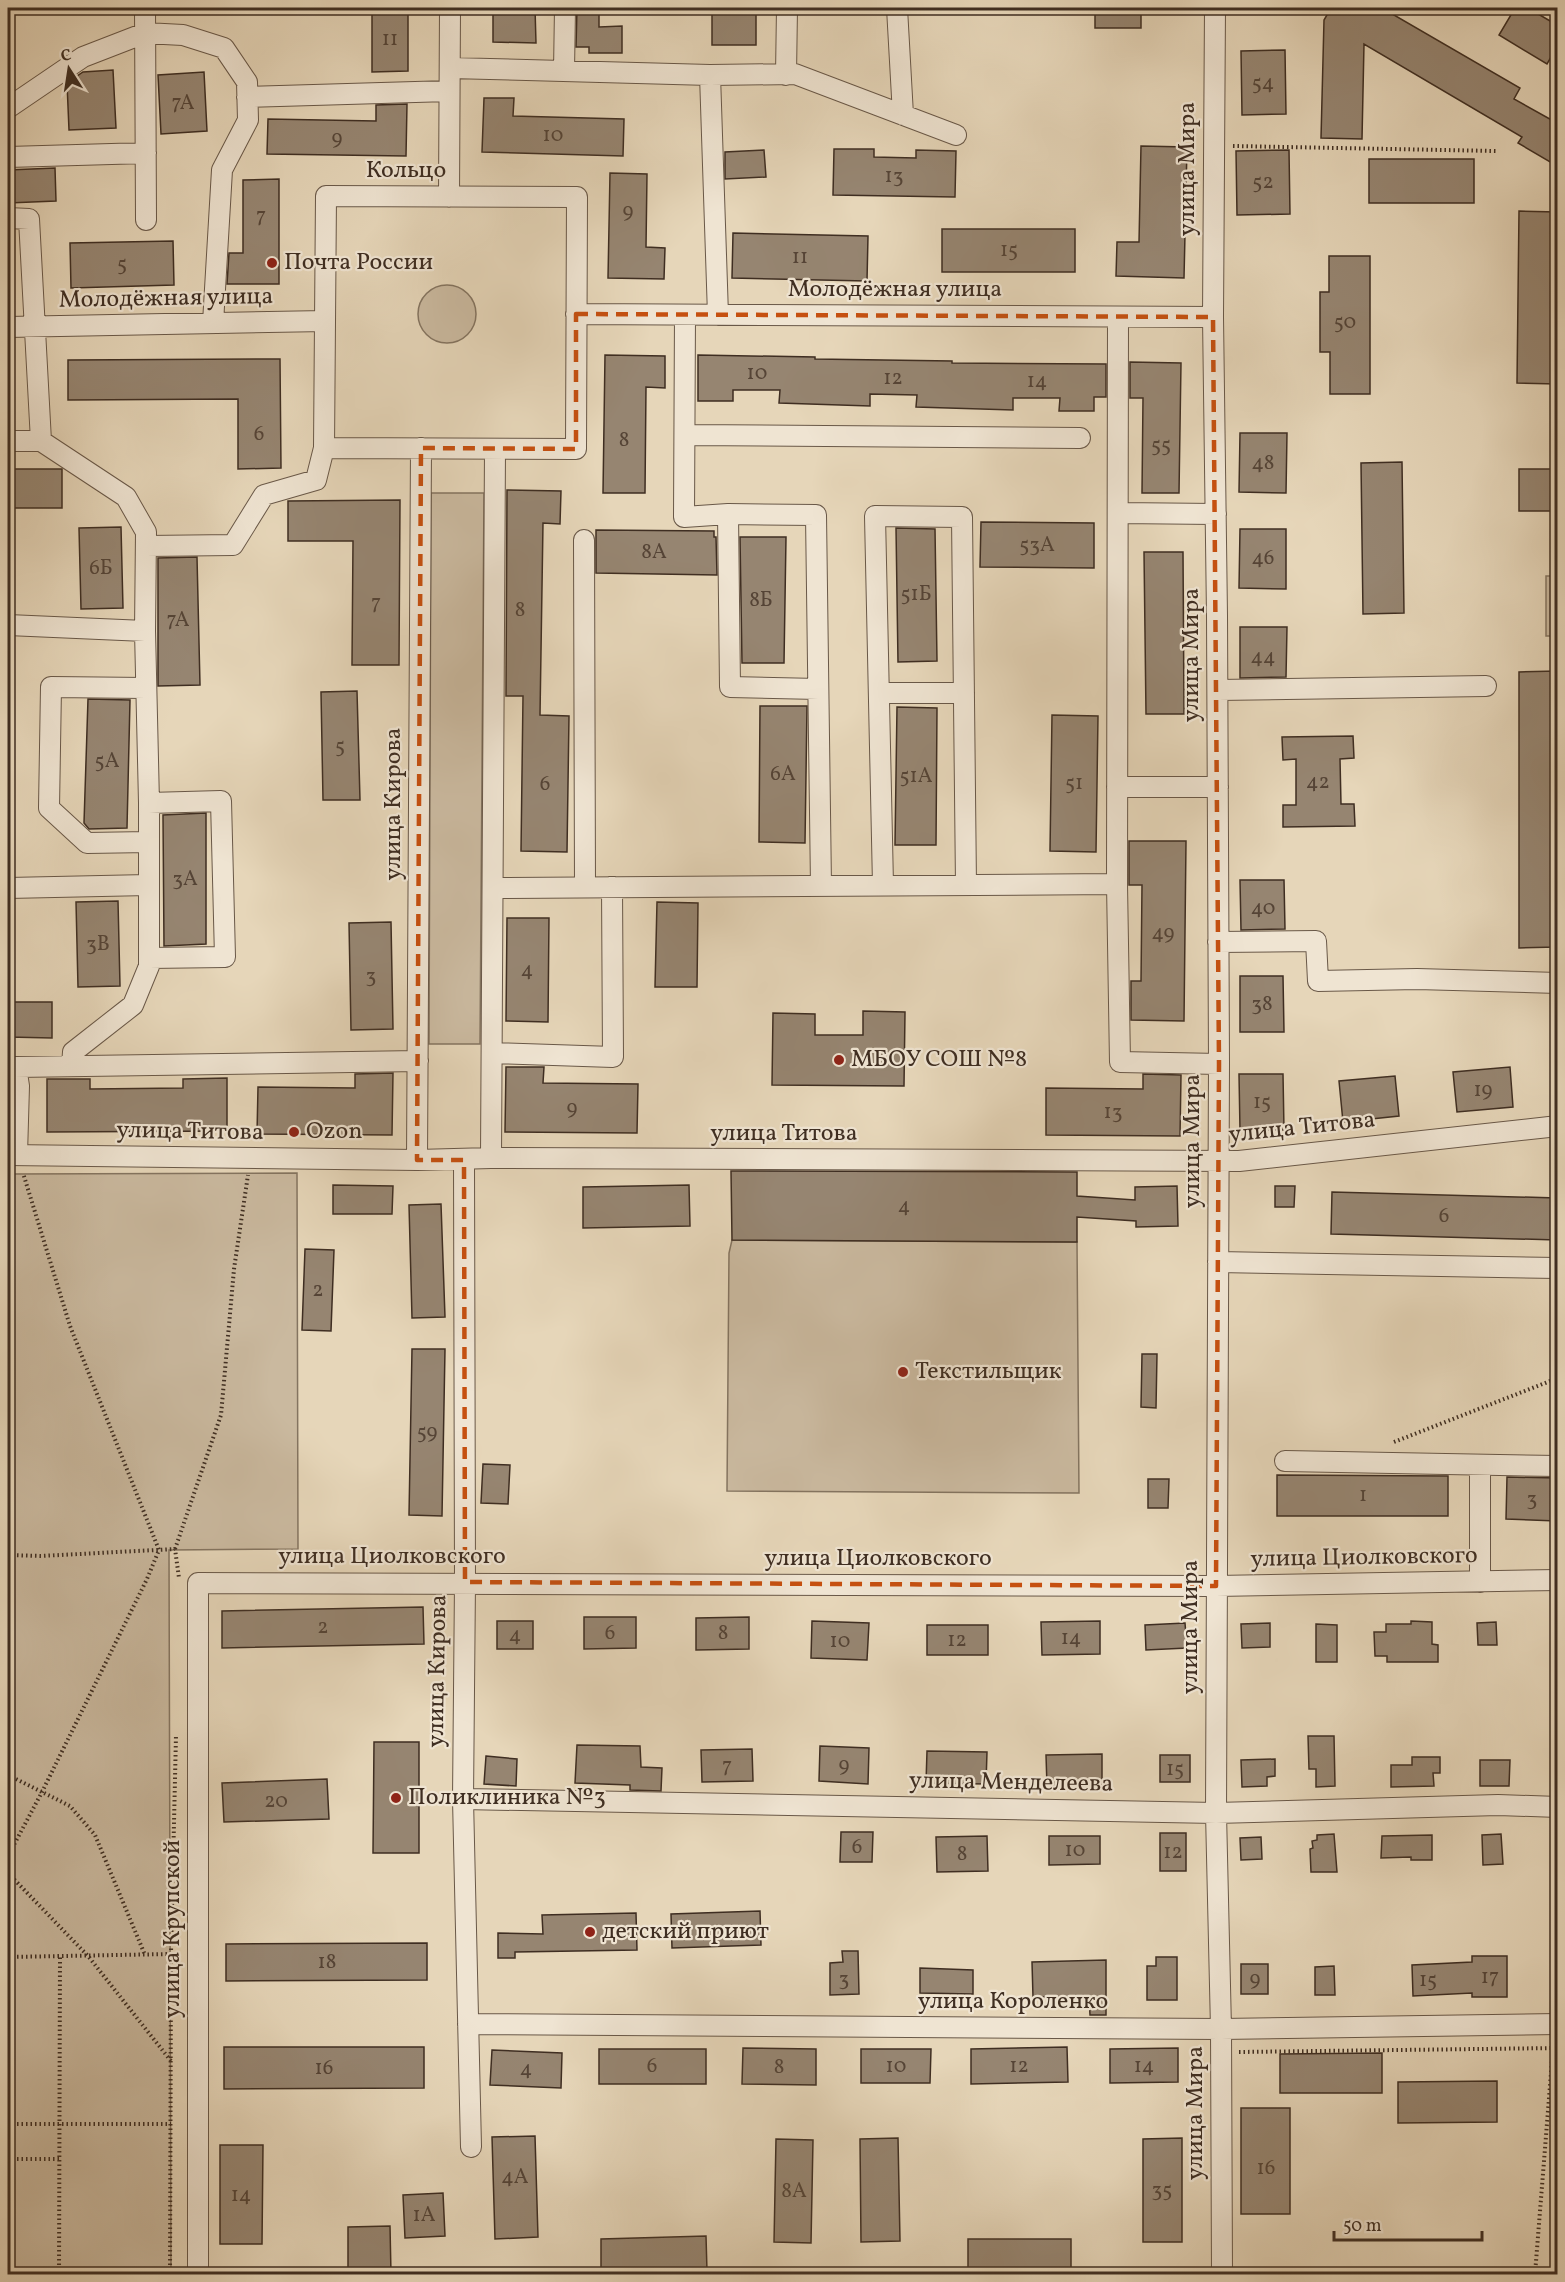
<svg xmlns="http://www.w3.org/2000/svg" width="1565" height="2282" font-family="Vollkorn,serif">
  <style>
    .green { fill: #cab99f; stroke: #847460; stroke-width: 1.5 }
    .building { fill: #968571; stroke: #3f2e22; stroke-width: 1.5 }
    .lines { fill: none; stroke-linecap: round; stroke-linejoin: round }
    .minor-casing { stroke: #695848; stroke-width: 22 }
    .path { stroke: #3f2e22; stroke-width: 4; stroke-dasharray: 1.5 3; stroke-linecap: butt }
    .minor { stroke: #efe4d2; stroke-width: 20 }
    .marked { fill: none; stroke: #c65010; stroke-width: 4.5; stroke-dasharray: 12 8; stroke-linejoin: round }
    .poi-dot { fill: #8f2418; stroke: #efe4d2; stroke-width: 2 }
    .labels { text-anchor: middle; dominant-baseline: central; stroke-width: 4.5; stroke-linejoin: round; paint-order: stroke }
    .number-label { font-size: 21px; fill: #554436 }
    .street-label { font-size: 24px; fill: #3f2e22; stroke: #efe4d2 }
    .poi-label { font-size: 24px; fill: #3f2e22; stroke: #efe4d2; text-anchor: start }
  </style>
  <rect width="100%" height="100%" fill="#e6d6b9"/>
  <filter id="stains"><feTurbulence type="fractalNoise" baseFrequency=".00333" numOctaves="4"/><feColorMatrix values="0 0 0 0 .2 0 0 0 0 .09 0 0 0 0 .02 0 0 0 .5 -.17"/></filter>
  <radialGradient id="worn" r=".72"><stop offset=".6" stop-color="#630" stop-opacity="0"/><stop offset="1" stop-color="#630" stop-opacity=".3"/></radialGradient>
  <path class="green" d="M418 314a29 29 0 1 1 58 0a29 29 0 1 1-58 0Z
    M431 493H484L480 1044H429Z
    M1546 576H1557V636H1546Z
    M297 1173 298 1549 169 1550 171 2274H8V1174Z
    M732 1240 1077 1242 1079 1493 727 1491 729 1253Z"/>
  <path class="building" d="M372 8H408V71L372 72Z
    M493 8H535L536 43 493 42Z
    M577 8H599V27L622 26V53H589V47H576Z
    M712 8H756V45H712Z
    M1095 8H1141V28H1095Z
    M1331 8H1382L1520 88 1514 99 1557 123V166L1518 143 1522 137 1364 44 1362 139 1321 138 1324 20Z
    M1515 8H1528L1557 25V47L1547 64 1499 35Z
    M1285 50 1286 114 1242 115 1241 51Z
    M113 70 116 128 69 130 67 83 83 72Z
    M204 72 207 131 161 134 158 75Z
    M484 98H514L513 116 624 119 623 156 482 152Z
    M407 104 406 156 267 154 268 119 376 121V105Z
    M1141 146 1187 147 1184 278 1116 276 1117 242H1139Z
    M834 149H874V157L916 158V150L956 151 955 197 833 195Z
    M764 150 766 177 725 179V152Z
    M1289 150 1290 214 1237 215 1236 151Z
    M1369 159H1474V203H1369Z
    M55 168 56 201 8 203V170Z
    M610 173 647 174 646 247 665 248 664 279 608 278Z
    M279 179V284H227L229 253H243V180Z
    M1519 211 1557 212V384L1517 383Z
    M942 229H1075V272H942Z
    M733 233 868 236 867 281 732 278Z
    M173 241 174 285 71 288 70 243Z
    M1329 256H1370V394H1330V352H1320V292H1329Z
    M605 355 665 356V388L646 387 645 493H603Z
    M698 355 815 357V359L952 361V363L1106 364V397H1094V411H1059L1060 398H1013V410L916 407 917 395 870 394V406L779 403 780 390H733V401H698Z
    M280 359 281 468 238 469V399L68 400V360Z
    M1130 362 1181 363 1179 493H1142L1143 398H1130Z
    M1240 433H1287L1286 493 1239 492Z
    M1402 462 1404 613 1363 614 1361 463Z
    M8 469H62V508H8Z
    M1519 469H1557V511H1519Z
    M507 490 561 491 560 524 543 523 540 715 569 716 567 852 521 851 523 696H506Z
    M400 500 399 665H352L353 541H288V501Z
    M981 522 1094 523V568L980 567Z
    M121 527 123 608 81 609 79 528Z
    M896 528 935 529 937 661 898 662Z
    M1240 529H1286V589L1239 588Z
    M596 530 714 531V537H716L717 575 596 573Z
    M740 537H786L784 663H742Z
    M1144 552H1183L1184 714H1146Z
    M197 557 200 685 158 686V558Z
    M1240 627H1287L1286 677 1240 678Z
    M1557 671V947L1519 948V672Z
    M357 691 360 800H323L321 692Z
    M88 699 130 700 127 828 89 829 84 823Z
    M760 706H807L805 843 759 842Z
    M897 707 937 708 936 845H895Z
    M1052 715 1098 716 1096 852 1050 851Z
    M1353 736 1354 758 1340 759 1341 804H1354L1355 826 1283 827V805H1296V759L1283 760 1282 737Z
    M206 813V944L164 946 163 815Z
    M1129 841H1186L1184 1021 1131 1020V981H1141L1142 885H1129Z
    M1240 880H1284L1285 929 1241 930Z
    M118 901 120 986 78 987 76 902Z
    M657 902 698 903 697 987H655Z
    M507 918H549L548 1022 506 1021Z
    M391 922 393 1029 351 1030 349 923Z
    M1240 976H1283L1284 1032H1240Z
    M8 1002H52V1038L8 1037Z
    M863 1011 905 1012 904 1086 772 1085 773 1013 815 1014V1035H863Z
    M506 1067H544L543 1083 638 1084 637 1133 505 1132Z
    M1510 1067 1513 1107 1457 1112 1453 1072Z
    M393 1073 392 1135 257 1134 258 1087 355 1088V1074Z
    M1143 1074 1181 1075 1180 1136 1046 1135V1088L1143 1089Z
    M1239 1074H1283L1284 1130H1240Z
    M1395 1076 1399 1116 1343 1122 1339 1081Z
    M227 1078V1131L47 1132V1079H90V1089L183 1088V1079Z
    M731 1171 1077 1172V1196L1135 1200V1187L1177 1186 1178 1226 1136 1227V1221L1077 1217V1242L732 1240Z
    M333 1185 393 1186 392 1214H333Z
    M689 1185 690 1226 583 1228V1187Z
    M1275 1186H1295L1294 1207H1275Z
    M1332 1192 1557 1198V1240L1331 1234Z
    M441 1204 445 1317 412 1318 409 1205Z
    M305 1249 334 1250 331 1331 302 1330Z
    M412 1349H445L442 1516 409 1515Z
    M1142 1354H1157L1156 1408 1141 1407Z
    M483 1464 510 1465 508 1504 481 1503Z
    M1277 1475 1448 1476V1516H1277Z
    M1507 1477 1557 1478V1521L1506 1519Z
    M1148 1479H1169L1168 1508H1148Z
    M423 1607 424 1644 222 1648V1611Z
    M584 1617H636V1648L584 1649Z
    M749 1617V1649L696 1650V1618Z
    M497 1621H533V1649H497Z
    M812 1621 869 1623 867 1660 811 1658Z
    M1100 1621V1654L1042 1655 1041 1622Z
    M1411 1621 1432 1622V1644L1438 1645V1662H1387V1656H1375L1374 1632H1386V1624H1411Z
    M1496 1622 1497 1645H1478L1477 1623Z
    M1185 1623 1187 1648 1146 1650 1145 1625Z
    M1270 1623V1647L1242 1648 1241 1624Z
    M1316 1624 1337 1625V1662H1316Z
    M927 1625H988V1655H927Z
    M1308 1736H1334L1335 1786 1316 1787V1769H1309Z
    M374 1742H419V1853H373Z
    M577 1745 640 1746 641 1767 662 1768 661 1791 630 1790V1785L575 1783Z
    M820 1746 869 1748 868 1784 819 1781Z
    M752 1749 753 1781 702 1782 701 1750Z
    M927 1751 987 1752 986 1784 926 1783Z
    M1102 1754V1785L1047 1786 1046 1755Z
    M1160 1755H1190V1782H1160Z
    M486 1756 517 1759 516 1786 484 1784Z
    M1412 1757H1440V1773H1433L1434 1786 1391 1787V1765H1412Z
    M1275 1759V1776L1267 1777V1786L1242 1787 1241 1760Z
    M1480 1760H1510L1509 1786H1480Z
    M327 1779 329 1819 224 1822 222 1783Z
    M841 1832H873L872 1862H840Z
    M1160 1833H1186V1871H1160Z
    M1334 1834 1337 1872H1311L1310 1849 1313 1848 1312 1841 1317 1840V1835Z
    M1501 1834 1503 1864 1483 1865 1482 1835Z
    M1432 1835V1860H1411V1857L1381 1858 1382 1836Z
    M987 1836 988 1871 937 1872 936 1837Z
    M1049 1836H1100V1864L1049 1865Z
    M1261 1837 1262 1859 1241 1860 1240 1838Z
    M760 1911 761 1945 672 1948 671 1914Z
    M636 1913 637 1950 515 1952V1958H498V1933L543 1934 542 1915Z
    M427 1943V1980L226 1981V1944Z
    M842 1951H858L859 1994 830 1995V1963L843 1962Z
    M1472 1956H1507V1997H1472V1993L1413 1996 1412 1965 1472 1962Z
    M1156 1957H1177V2000H1147V1966H1156Z
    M1106 1960V2015H1090L1089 1997H1033L1032 1962Z
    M1241 1964H1268V1994H1241Z
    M1334 1966 1335 1995H1315V1967Z
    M920 1968 973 1970V1994L920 1993Z
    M224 2047H424V2088L224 2089Z
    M1067 2047 1068 2082 971 2084V2049Z
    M743 2048 816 2049V2085L742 2084Z
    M1178 2048V2082L1110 2083V2049Z
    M599 2049H706V2084H599Z
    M861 2049H931L930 2083H861Z
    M492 2050 562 2053 561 2088 490 2085Z
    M1382 2053V2093H1280V2054Z
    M1497 2081V2122L1398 2123V2082Z
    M1241 2108H1290V2214H1241Z
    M535 2136 538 2237 495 2239 492 2137Z
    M898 2138 900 2241 861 2242 860 2139Z
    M1182 2138V2242H1143V2139Z
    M776 2139 813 2140 811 2243 774 2242Z
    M220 2145H263L262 2244H220Z
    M443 2193 445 2236 405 2238 403 2195Z
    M390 2226 391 2274H348V2227Z
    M706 2236 707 2271 601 2273V2239Z
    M968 2239H1071V2274H968Z"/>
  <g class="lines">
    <defs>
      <path id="minor" d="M145 8 146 220
        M897 8 903 115
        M1215 8 1213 317 1217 616 1219 1064 1216 1813 1221 2029 1222 2274
        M450 68 710 75 718 315
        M564 71 565 8
        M710 75 795 74 956 135
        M786 75 787 8
        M247 97 449 91
        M8 108 83 57 145 33 183 35 224 48 247 82 248 120 222 170 213 323
        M8 157 146 153
        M326 196 577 197 576 449 324 448Z
        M449 197 450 8
        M8 218 29 219 41 441H8
        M576 314 1213 317
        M685 315 684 517 728 514
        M8 327 325 321
        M685 435 1080 438
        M1118 513 1216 514
        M584 540 585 887
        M146 546 233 545 264 495 316 480 324 448
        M8 625 145 631 146 532 126 497 41 441
        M146 688 51 687 49 808 87 843 148 842
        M818 689 730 687 728 514 816 515 821 886
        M1218 690 1486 686
        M879 693H964
        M1117 787H1218
        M149 803 221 801 225 957 149 958
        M1117 884 1120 1062 1219 1064
        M883 885 875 516 962 517 966 885
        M8 888 148 885
        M493 888 1117 884 1118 317
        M1218 942 1316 941 1318 981 1417 979 1558 983
        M492 1053 613 1057 612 887
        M72 1066 73 1052 133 1005 149 966V803L145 631
        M8 1067H16L19 1086 17 1155
        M16 1067 418 1061
        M8 1155 417 1160 491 1158 1239 1161 1558 1126
        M491 1158 495 449
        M417 1160 421 448
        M464 1160 465 1582 463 1799 471 2147
        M1218 1262 1558 1268
        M1285 1461 1558 1466
        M1480 1466V1582
        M463 1799 1216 1813 1498 1805 1558 1807
        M468 2024 1221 2029 1558 2024
        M198 2274V1583L1216 1586 1558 1580"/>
    </defs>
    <use href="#minor" class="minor-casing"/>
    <path class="path" d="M1233 146 1496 151
      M1394 1442 1558 1378
      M175 1549 221 1415 234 1269 248 1175
      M8 1555 41 1556 175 1549 179 1578
      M8 1775 70 1806 95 1835 145 1955
      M8 1856 42 1792 147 1579 159 1550 70 1326 23 1173
      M8 1873 88 1956 171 2061
      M8 1957 171 1954
      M1239 2052 1558 2048
      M8 2124H171
      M8 2159H60
      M59 2274 60 1956
      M170 2274 171 1954 176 1735
      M1535 2274 1553 2048"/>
    <use href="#minor" class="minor"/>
  </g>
  <path class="marked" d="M576 314 1213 317 1219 1064 1216 1586 465 1582 464 1160H417L421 448 576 449Z"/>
  <g class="poi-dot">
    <circle cx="272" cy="263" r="6"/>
    <circle cx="839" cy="1060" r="6"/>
    <circle cx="294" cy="1132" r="6"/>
    <circle cx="903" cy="1372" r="6"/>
    <circle cx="396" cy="1798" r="6"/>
    <circle cx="590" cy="1932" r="6"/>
  </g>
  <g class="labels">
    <g class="number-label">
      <text x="390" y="39">11</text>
      <text x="1263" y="83">54</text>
      <text x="183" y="103">7А</text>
      <text x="553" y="135">10</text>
      <text x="337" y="138">9</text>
      <text x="894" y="176">13</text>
      <text x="1263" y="182">52</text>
      <text x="628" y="211">9</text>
      <text x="261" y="216">7</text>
      <text x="1009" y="250">15</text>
      <text x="800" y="257">11</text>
      <text x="122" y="264">5</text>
      <text x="1345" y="322">50</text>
      <text x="757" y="373">10</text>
      <text x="893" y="378">12</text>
      <text x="1037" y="381">14</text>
      <text x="259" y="434">6</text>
      <text x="624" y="440">8</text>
      <text x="1161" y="445">55</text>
      <text x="1263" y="463">48</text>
      <text x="1037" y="545">53А</text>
      <text x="654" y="552">8А</text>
      <text x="1263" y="558">46</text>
      <text x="101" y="568">6Б</text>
      <text x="916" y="594">51Б</text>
      <text x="761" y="600">8Б</text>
      <text x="376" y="603">7</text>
      <text x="520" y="610">8</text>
      <text x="178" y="620">7А</text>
      <text x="1263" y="657">44</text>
      <text x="340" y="746">5</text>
      <text x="107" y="761">5А</text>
      <text x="783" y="774">6А</text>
      <text x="916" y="776">51А</text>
      <text x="1318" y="782">42</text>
      <text x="1074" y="783">51</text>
      <text x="545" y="784">6</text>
      <text x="185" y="879">3А</text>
      <text x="1263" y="908">40</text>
      <text x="1163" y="933">49</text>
      <text x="98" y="944">3В</text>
      <text x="527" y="970">4</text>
      <text x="371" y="976">3</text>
      <text x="1262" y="1004">38</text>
      <text x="1483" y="1090">19</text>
      <text x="1262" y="1102">15</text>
      <text x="572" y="1108">9</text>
      <text x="1113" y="1112">13</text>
      <text x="904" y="1206">4</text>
      <text x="1444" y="1216">6</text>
      <text x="318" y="1290">2</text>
      <text x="427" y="1432">59</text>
      <text x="1363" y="1495">1</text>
      <text x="1532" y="1499">3</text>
      <text x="323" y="1627">2</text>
      <text x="610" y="1633">6</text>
      <text x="723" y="1633">8</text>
      <text x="515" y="1635">4</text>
      <text x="1071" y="1638">14</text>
      <text x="957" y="1640">12</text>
      <text x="840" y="1641">10</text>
      <text x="844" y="1765">9</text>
      <text x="727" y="1766">7</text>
      <text x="1175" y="1769">15</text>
      <text x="276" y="1801">20</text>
      <text x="857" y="1847">6</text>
      <text x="1075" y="1850">10</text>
      <text x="1173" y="1852">12</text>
      <text x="962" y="1854">8</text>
      <text x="327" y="1962">18</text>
      <text x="1490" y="1977">17</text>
      <text x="844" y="1979">3</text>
      <text x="1255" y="1979">9</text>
      <text x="1428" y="1980">15</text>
      <text x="652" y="2066">6</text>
      <text x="896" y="2066">10</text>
      <text x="1019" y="2066">12</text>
      <text x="1144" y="2066">14</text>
      <text x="779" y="2067">8</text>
      <text x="324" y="2068">16</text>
      <text x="526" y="2069">4</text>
      <text x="1266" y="2168">16</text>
      <text x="515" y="2177">4А</text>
      <text x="1162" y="2190">35</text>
      <text x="794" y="2191">8А</text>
      <text x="241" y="2195">14</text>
      <text x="424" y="2215">1А</text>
    </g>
    <g class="street-label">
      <text transform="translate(1188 169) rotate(-90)">улица Мира</text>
      <text x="406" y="171">Кольцо</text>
      <text x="895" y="290">Молодёжная улица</text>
      <text transform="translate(166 299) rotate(-1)">Молодёжная улица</text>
      <text transform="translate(1192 655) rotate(-90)">улица Мира</text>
      <text transform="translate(394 804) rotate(-90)">улица Кирова</text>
      <text transform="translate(1302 1128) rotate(-6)">улица Титова</text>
      <text transform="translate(190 1132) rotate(1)">улица Титова</text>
      <text x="784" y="1134">улица Титова</text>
      <text transform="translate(1193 1141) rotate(-90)">улица Мира</text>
      <text x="392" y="1557">улица Циолковского</text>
      <text transform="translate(1364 1558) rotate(-1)">улица Циолковского</text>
      <text x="878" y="1559">улица Циолковского</text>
      <text transform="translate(1191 1627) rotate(-90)">улица Мира</text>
      <text transform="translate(438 1671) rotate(-89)">улица Кирова</text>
      <text transform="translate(1011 1783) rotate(1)">улица Менделеева</text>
      <text transform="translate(173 1929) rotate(-90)">улица Крупской</text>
      <text x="1013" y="2002">улица Короленко</text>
      <text transform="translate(1196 2113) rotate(-90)">улица Мира</text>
    </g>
    <g class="poi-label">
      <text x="284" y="263">Почта России</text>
      <text x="851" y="1060">МБОУ СОШ №8</text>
      <text x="306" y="1132">Ozon</text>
      <text x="915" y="1372">Текстильщик</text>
      <text x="408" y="1798">Поликлиника №3</text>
      <text x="602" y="1932">детский приют</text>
    </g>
  </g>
  <rect width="1565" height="2282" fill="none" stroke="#e6d6b9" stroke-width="30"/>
  <rect x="9" y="9" width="1547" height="2264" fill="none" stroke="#3f2e22" stroke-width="3"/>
  <rect x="15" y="15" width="1535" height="2252" fill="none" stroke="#3f2e22" stroke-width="1.5"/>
  <g transform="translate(69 69) rotate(348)" stroke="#efe4d2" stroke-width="4.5" paint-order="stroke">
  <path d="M0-4.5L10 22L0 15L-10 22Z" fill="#3f2e22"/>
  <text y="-9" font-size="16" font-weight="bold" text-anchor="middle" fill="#3f2e22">С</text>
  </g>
  <path d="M1334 2231v9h148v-9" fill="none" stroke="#3f2e22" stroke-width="3"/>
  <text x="1343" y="2231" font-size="18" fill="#3f2e22" stroke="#efe4d2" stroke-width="4.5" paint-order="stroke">50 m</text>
  <rect width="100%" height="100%" filter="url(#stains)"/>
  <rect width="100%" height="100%" fill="url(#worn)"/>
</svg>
